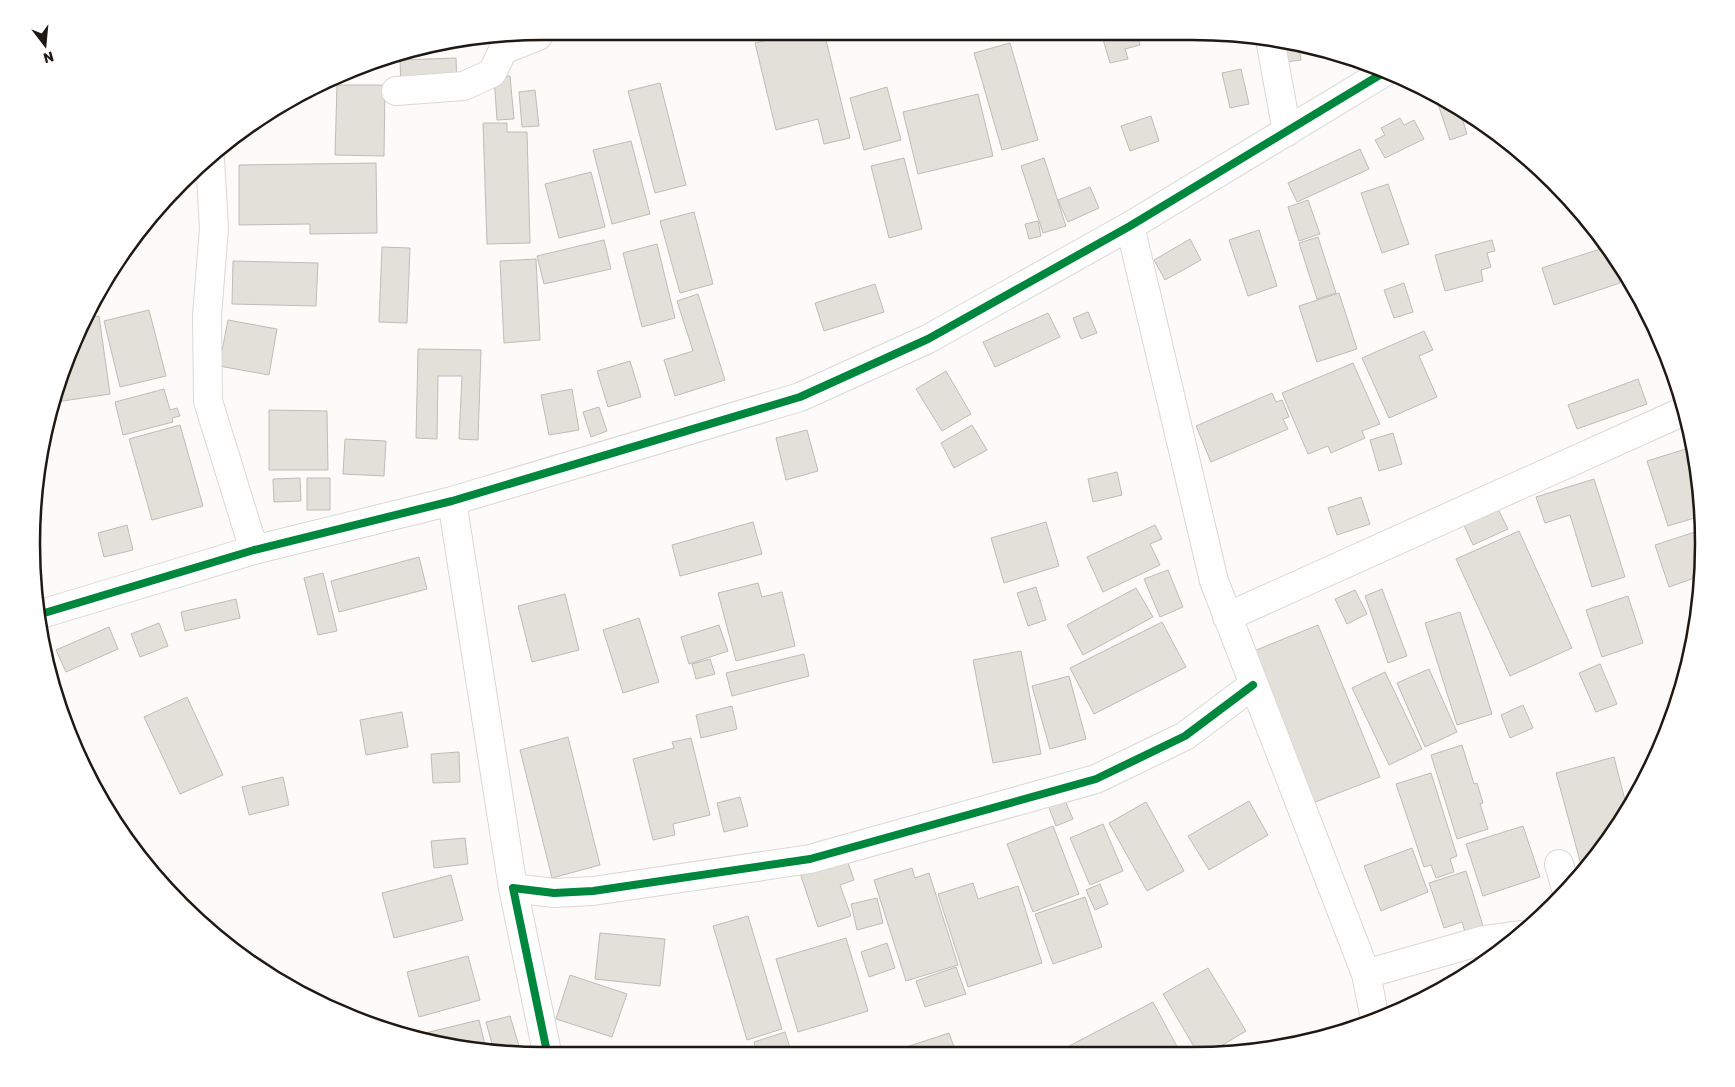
<svg xmlns="http://www.w3.org/2000/svg" width="1735" height="1087" font-family="Rubik,sans-serif">
  <style>
    .building { fill: #e3e0da; stroke: #bebcb7 }
    .lines { fill: none; stroke-linecap: round; stroke-linejoin: round }
    .minor-casing { stroke: #dcd7d3; stroke-width: 30 }
    .minor { stroke: #fffefe; stroke-width: 28 }
    .cycleway-casing { stroke: #fff; stroke-width: 11 }
    .cycleway { stroke: #00873e; stroke-width: 8 }
    .rim { fill: none; stroke: #201812; stroke-width: 2.5 }
  </style>
  <rect width="100%" height="100%" fill="#fdfbf9"/>
  <path class="building" d="M785 36H825L850 138 824 144 818 119 776 130 755 43Z
    M1102 36H1138L1140 45 1125 49 1128 59 1110 63Z
    M1275 40 1299 47 1301 60 1278 63Z
    M1010 43 1038 140 1002 150 974 53Z
    M456 58 457 86 401 88 400 60Z
    M1241 69 1249 104 1230 108 1222 73Z
    M510 76 514 119 497 120 494 77Z
    M660 83 686 185 655 193 628 91Z
    M337 85H385L384 156 335 155Z
    M887 87 901 140 864 150 850 98Z
    M535 90 539 126 522 127 519 92Z
    M978 94 993 156 918 174 903 112Z
    M1443 102 1467 116 1462 118 1467 134 1450 140 1438 104Z
    M1151 116 1159 141 1130 151 1121 126Z
    M1400 118 1404 125 1414 120 1424 139 1385 158 1375 140 1385 135 1381 128Z
    M483 123H507V132H527L530 243 487 244Z
    M631 141 650 214 612 224 593 150Z
    M1360 149 1369 169 1297 202 1288 183Z
    M904 158 922 229 889 238 871 166Z
    M1044 158 1066 226 1043 233 1021 166Z
    M376 163 377 233 310 234V224L239 225V165Z
    M591 172 605 227 559 238 545 184Z
    M1388 184 1409 244 1382 253 1361 193Z
    M1090 187 1099 208 1068 222 1058 200Z
    M1308 200 1320 234 1299 241 1288 207Z
    M694 212 713 284 680 293 660 221Z
    M1038 221 1041 236 1029 239 1025 224Z
    M1259 230 1277 286 1248 296 1229 240Z
    M1318 237 1336 293 1317 299 1299 243Z
    M1190 239 1201 260 1165 280 1154 260Z
    M604 240 611 269 544 284 537 256Z
    M1492 240 1495 251 1487 253 1491 267 1481 270 1483 281 1445 291 1435 255Z
    M657 244 675 318 642 327 623 253Z
    M382 247 410 248 407 323 379 322Z
    M1606 247 1610 252 1620 283 1554 305 1542 268Z
    M536 259 540 340 504 343 500 261Z
    M233 261 318 263 316 306 232 304Z
    M1404 283 1413 312 1394 318 1384 290Z
    M875 284 884 312 824 331 815 303Z
    M1339 293 1357 349 1317 362 1299 306Z
    M698 294 725 380 675 396 664 360 693 351 677 301Z
    M149 310 166 376 120 387 104 321Z
    M1088 312 1097 333 1081 339 1073 318Z
    M1048 313 1060 337 995 367 983 342Z
    M99 316 110 394 56 402 55 393 59 379 86 318Z
    M228 320 277 329 269 375 219 366Z
    M1424 331 1433 350 1419 356 1437 397 1389 418 1362 358Z
    M418 349 481 350 478 440 459 439 462 376H438L437 439 416 438Z
    M630 361 641 397 608 407 597 371Z
    M1353 363 1380 424 1362 431 1365 438 1331 453 1328 446 1308 454 1282 393Z
    M946 371 971 414 942 431 916 389Z
    M1638 379 1647 404 1577 429 1568 405Z
    M164 389 170 410 177 408 180 416 172 418 173 422 123 435 115 402Z
    M572 389 579 430 549 435 541 395Z
    M1272 393 1276 402 1282 400 1289 417 1283 419 1288 429 1211 462 1196 426Z
    M599 407 607 431 591 437 583 412Z
    M269 410 327 411 328 470H269Z
    M180 425 203 506 152 520 129 439Z
    M972 425 987 450 954 468 941 443Z
    M807 430 818 471 786 480 776 438Z
    M1393 433 1402 464 1379 471 1370 440Z
    M345 439 386 441 384 476 343 474Z
    M1692 447 1699 477 1701 516 1668 526 1647 461Z
    M1117 472 1122 495 1093 502 1088 479Z
    M300 478 301 501 274 502 273 479Z
    M307 478H330V510H307Z
    M1594 479 1625 577 1592 587 1570 515 1545 523 1536 497Z
    M1361 497 1370 524 1337 535 1328 508Z
    M1498 509 1508 529 1473 545 1464 525Z
    M753 522 762 554 680 576 672 545Z
    M1046 522 1059 566 1004 583 991 538Z
    M127 525 133 550 104 557 98 533Z
    M1155 525 1162 539 1150 544 1160 565 1103 592 1087 557Z
    M1701 530 1703 575 1669 587 1655 545Z
    M1519 531 1572 648 1510 676 1456 559Z
    M419 557 427 589 339 612 331 581Z
    M1168 570 1183 607 1160 617 1144 579Z
    M323 573 337 631 318 635 304 578Z
    M758 583 762 597 782 592 795 646 736 661 718 593Z
    M1036 587 1046 620 1028 626 1017 593Z
    M1136 588 1153 617 1083 655 1067 625Z
    M1382 589 1407 656 1388 663 1365 596Z
    M1355 590 1367 614 1347 624 1335 599Z
    M565 594 579 650 532 662 518 606Z
    M1628 596 1643 643 1602 657 1586 610Z
    M236 599 240 618 185 631 181 612Z
    M1460 612 1492 714 1457 725 1425 623Z
    M639 618 659 682 623 693 603 630Z
    M1162 622 1186 667 1094 714 1070 668Z
    M159 623 168 646 140 657 131 634Z
    M719 625 728 651 689 664 681 637Z
    M1318 625 1380 777 1310 804 1249 653Z
    M109 627 118 649 66 672 56 650Z
    M1021 651 1041 754 993 763 973 660Z
    M804 654 809 676 732 696 726 673Z
    M710 659 715 674 696 679 692 664Z
    M48 663 64 696 57 699 49 676Z
    M1600 664 1617 704 1596 712 1579 673Z
    M1429 669 1457 732 1425 747 1397 683Z
    M1385 672 1422 749 1389 765 1352 688Z
    M1069 676 1086 739 1050 749 1032 686Z
    M187 697 223 775 180 794 144 717Z
    M1523 705 1533 728 1510 738 1501 715Z
    M732 706 737 729 701 738 696 715Z
    M402 712 408 747 366 755 360 720Z
    M568 737 600 865 552 878 520 750Z
    M691 738 710 815 673 824 675 835 653 840 633 759 674 748 672 742Z
    M1462 745 1474 784 1477 783 1483 803 1480 804 1488 829 1457 839 1431 755Z
    M459 752 460 782 433 783 431 754Z
    M1614 757 1627 808 1598 856 1583 872 1556 773Z
    M1431 773 1457 856 1450 859 1454 872 1436 878 1431 865 1424 867 1396 784Z
    M283 777 289 805 249 815 242 787Z
    M1062 794 1073 819 1056 826 1046 800Z
    M740 797 748 826 724 832 717 803Z
    M1249 801 1268 835 1209 870 1188 836Z
    M1146 802 1184 871 1147 891 1109 823Z
    M1103 824 1123 871 1090 885 1070 838Z
    M1053 826 1079 894 1033 912 1007 844Z
    M1523 826 1540 877 1483 896 1466 844Z
    M465 838 468 864 434 868 431 841Z
    M1412 848 1428 892 1381 911 1364 866Z
    M845 854 854 880 840 885 851 916 818 927 799 870Z
    M912 868 915 878 929 873 958 965 906 981 874 880Z
    M1466 871 1484 929 1466 935 1462 922 1444 928 1429 883Z
    M451 875 463 920 394 938 382 893Z
    M973 883 978 899 1018 886 1042 963 968 987 938 894Z
    M1100 884 1108 904 1095 910 1086 890Z
    M1085 897 1102 947 1053 964 1035 914Z
    M877 898 883 923 857 930 851 904Z
    M748 916 782 1029 747 1040 713 926Z
    M600 933 665 939 660 986 595 979Z
    M846 938 868 1011 798 1032 776 959Z
    M887 943 895 968 869 977 861 952Z
    M468 956 480 1000 419 1017 407 972Z
    M956 967 966 994 925 1007 916 981Z
    M1208 968 1246 1031 1206 1055H1199L1163 994Z
    M570 975 627 994 612 1037 556 1019Z
    M1153 1002 1181 1054H1054Z
    M510 1016 519 1046 494 1051 486 1022Z
    M479 1020 486 1049 476 1051 417 1035Z
    M785 1032 790 1048 776 1053H757L754 1042Z
    M949 1033 956 1053H891V1052Z"/>
  <g class="lines">
    <defs>
      <path id="minor" d="M1270 39 1287 132
        M396 91 464 86 492 73 503 50 538 36
        M210 158 214 229 207 315 208 401 254 550
        M1130 226 1214 581 1366 974 1375 1019
        M452 501 513 888
        M41 614 254 550 452 501 800 397 928 339 1130 226 1388 70
        M1227 617 1684 411
        M1559 864 1566 889
        M1366 974 1484 940 1520 935
        M547 1052 513 888 554 893 593 891 810 859 1096 779 1185 736 1253 685"/>
    </defs>
    <use href="#minor" class="minor-casing"/>
    <use href="#minor" class="minor"/>
    <defs>
      <path id="cycleway" d="M41 614 254 550 452 501 800 397 928 339 1130 226 1388 70
        M547 1052 513 888 554 893 593 891 810 859 1096 779 1185 736 1253 685"/>
    </defs>
    <use href="#cycleway" class="cycleway-casing"/>
    <use href="#cycleway" class="cycleway"/>
  </g>
  <path d="M0 0H1735V1087H0ZM543 40H1192A503 503 0 0 1 1695 543V544A503 503 0 0 1 1192 1047H543A503 503 0 0 1 40 544V543A503 503 0 0 1 543 40Z" fill="#fff" fill-rule="evenodd"/>
  <path class="rim" d="M543 40H1192A503 503 0 0 1 1695 543V544A503 503 0 0 1 1192 1047H543A503 503 0 0 1 40 544V543A503 503 0 0 1 543 40Z"/>
  <g transform="translate(45 45) rotate(164)" stroke="#ffffff" stroke-width="4" paint-order="stroke">
  <path d="M0-4L9 19L0 12L-9 19Z" fill="#201812"/>
  <text y="-8" font-size="14" font-weight="bold" text-anchor="middle" fill="#201812">N</text>
  </g>
</svg>
